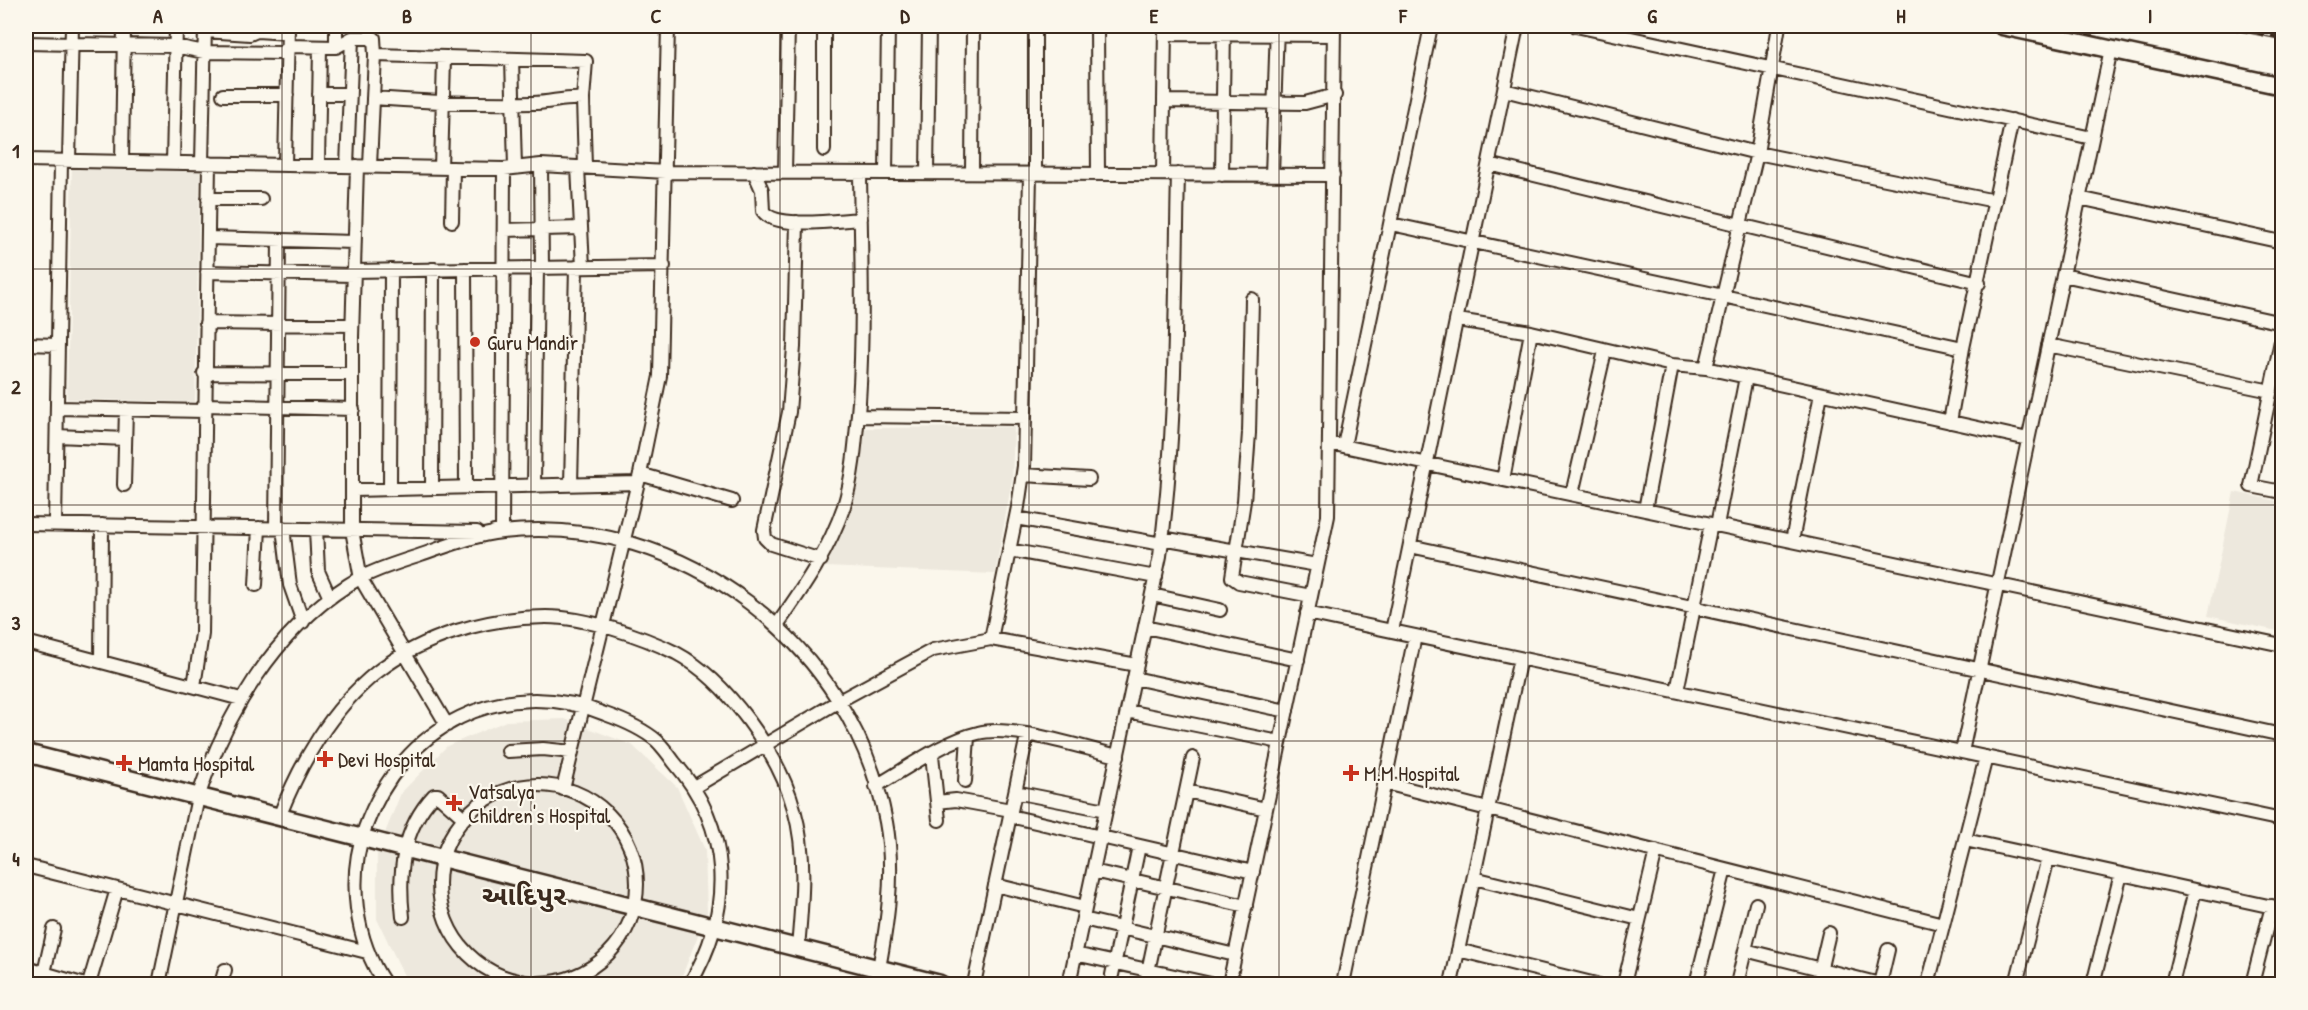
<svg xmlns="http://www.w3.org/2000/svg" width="2308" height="1010" font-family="'Patrick Hand','Noto Sans Gujarati',sans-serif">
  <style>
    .built { fill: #ede8dd }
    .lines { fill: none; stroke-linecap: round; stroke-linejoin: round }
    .minor-casing { stroke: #3b2a1e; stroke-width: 16 }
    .major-casing { stroke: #3b2a1e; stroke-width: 21 }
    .minor { stroke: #fbf7ec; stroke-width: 12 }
    .major { stroke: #fbf7ec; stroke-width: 16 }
    .rail-casing { stroke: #3b2a1e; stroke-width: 4.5 }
    .rail { stroke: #fbf7ec; stroke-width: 2; stroke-dasharray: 7; stroke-linecap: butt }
    .grid { fill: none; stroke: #3b2a1e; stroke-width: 1.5; stroke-opacity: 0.55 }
    .poi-dot { fill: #c8321e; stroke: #fbf7ec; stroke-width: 2 }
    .labels { text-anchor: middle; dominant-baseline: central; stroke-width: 4.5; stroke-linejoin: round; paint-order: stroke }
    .poi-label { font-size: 21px; fill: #3b2a1e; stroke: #fbf7ec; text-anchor: start }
    .district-label { font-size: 27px; font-weight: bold; fill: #3b2a1e; stroke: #fbf7ec }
    .neatline { fill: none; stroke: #3b2a1e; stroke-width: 2 }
    .grid-label { font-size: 20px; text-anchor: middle; font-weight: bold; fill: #3b2a1e }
  </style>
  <rect width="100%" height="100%" fill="#fbf7ec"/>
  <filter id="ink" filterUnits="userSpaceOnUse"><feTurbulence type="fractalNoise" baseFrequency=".0167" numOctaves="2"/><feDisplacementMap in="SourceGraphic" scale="12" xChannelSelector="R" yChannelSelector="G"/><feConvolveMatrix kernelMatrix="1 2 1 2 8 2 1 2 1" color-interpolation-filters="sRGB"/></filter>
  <g filter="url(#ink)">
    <path class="built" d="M72 162 200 165 195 402 67 399Z
      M1014 427 1012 480 995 574 825 567 853 498 866 428Z
      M2234 492 2282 502V632L2208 616Z
      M565 719 632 745 677 787 705 850 707 912 682 976 673 984H408L377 919V853L401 793 447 746 506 721Z"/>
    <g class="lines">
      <defs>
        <path id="minor" d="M1097 26 1098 174
          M1576 26 2092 138
          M205 31 250 34 257 31 288 33
          M1165 34 1334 35
          M26 43 175 46 204 52 282 53 288 46 336 47 352 38H374L375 55 586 61 583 99 585 167
          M336 47V26
          M512 59 515 167
          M1504 90 1757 153 1995 201
          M319 94H349
          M223 95H287
          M373 98C426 102 480 104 533 103 551 103 565 97 583 99
          M1166 101 1305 103 1335 95
          M824 150V26
          M26 160 504 169 541 165 666 172 1333 175
          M69 161 72 26
          M122 162 124 26
          M173 163 176 26
          M202 163 205 26
          M1489 164 1979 283
          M285 165 288 26
          M318 165 320 47
          M541 165 542 268
          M347 166 352 38
          M357 166 352 337V530L361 579 447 725
          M370 166 375 55
          M578 167 583 267
          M441 168 444 59
          M754 172 762 190 763 211C775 230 839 220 861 219
          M785 172 788 26
          M886 173 888 26
          M927 173 929 26
          M972 173 973 26
          M1035 174V26
          M1163 174 1165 26
          M1222 175 1224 26
          M1272 175 1277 26
          M2079 198 2282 242
          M208 199H261
          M452 221 453 168
          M797 222 794 347 789 412 764 530 765 538 771 544 821 560
          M1391 224 1963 348
          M504 230 581 228
          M208 238 354 242
          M465 269 466 487
          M353 271 664 266
          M207 272 353 275
          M2063 275 2282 323
          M1252 299 1249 433 1244 501 1232 577 1239 582 1311 596
          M1458 320 1531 332 1672 365 1706 368 2028 439
          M206 323 352 325
          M2282 336 2251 486 2282 492
          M26 344 58 345
          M2048 345 2271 391
          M1706 368 1757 153 1779 26
          M204 373 352 374
          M204 405 353 409
          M57 408 204 411
          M858 416 1025 418
          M1950 422 1963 348 2012 120
          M57 436 125 439
          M1329 443 2282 645
          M1344 446 1431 26
          M640 474 732 501
          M1023 475 1089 479
          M1503 480 1531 332
          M571 484 576 267
          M124 485 126 409
          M534 485 537 268
          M432 488 433 269
          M390 489 391 270
          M354 490 638 483
          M1572 494 1605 351
          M1645 510 1672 365
          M1016 518 1162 544
          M26 524 477 532
          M55 524 61 161
          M1717 525 1746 377
          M276 528 279 240
          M283 528 290 585 303 622
          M316 529 318 571 330 598
          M494 532H502L504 169
          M1162 538 1317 565
          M1792 541 1821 394
          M1410 546 2282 735
          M1009 550 1156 577
          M256 585 259 528
          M1152 595 1220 610
          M1307 613 2282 820
          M777 625C804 587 829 550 844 506 854 473 856 436 859 402 864 326 861 249 860 173
          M1145 627 1298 660
          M1392 631 1517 26
          M991 639 1018 507 1024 466 1030 174
          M26 642 241 699
          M101 662 102 525
          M1134 678 1287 711
          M194 686 202 634 209 163
          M1677 691 1711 524
          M1127 711 1280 742
          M508 751 543 749 572 752
          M1962 752 2111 49
          M932 755 939 820
          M965 781 968 737
          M1385 783 1943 924
          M439 884a99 99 0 1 1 198 0a99 99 0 1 1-198 0Z
          M876 786C906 769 944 741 978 733 1012 724 1082 748 1118 756
          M694 787 839 701 933 650 991 639 1137 665
          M563 789 640 474 660 376 668 26
          M1186 791 1266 809
          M1015 792 1106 810
          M937 802 956 800 1011 810
          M1010 816 1253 872
          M279 817C301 762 330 710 377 672 423 636 488 617 546 617 585 617 642 636 676 653 727 680 779 754 794 809 807 855 802 902 798 948
          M1965 840 2282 909
          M26 866 367 952
          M1093 871 1246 906
          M1474 878 1639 919
          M995 885 1085 907
          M403 917C398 873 402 829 434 795H438L464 818
          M1083 919 1235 955
          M1458 950 1596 984
          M1745 950 1880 984
          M1075 954 1211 984
          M26 968 82 984
          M44 973 54 929
          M1112 975 1139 846
          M1146 981 1193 758
          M89 984 117 889
          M159 984 198 797C226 714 273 633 348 585 370 571 397 563 421 555 447 546 474 535 502 532 683 512 853 645 886 822 896 875 886 933 876 984
          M221 984 225 970
          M385 984C355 940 347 879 365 828 402 726 502 673 605 714 622 720 643 729 657 741 663 747 669 755 674 762 732 829 734 909 690 984
          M974 984 1027 736
          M1069 984 1160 556C1177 430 1175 302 1178 174
          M1229 984 1328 516 1334 26
          M1343 984 1415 636
          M1451 984 1520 658
          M1624 984 1656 851
          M1696 984 1725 869
          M1737 984 1756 904
          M1817 984 1829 933
          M1880 984 1888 950
          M1928 984 1986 757
          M2016 984 2048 858
          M2093 984 2121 874
          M2172 984 2195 890
          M2252 984 2272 906"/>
        <path id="major" d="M2002 26 2282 86
          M26 753 940 984"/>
      </defs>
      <use href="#minor" class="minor-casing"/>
      <use href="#major" class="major-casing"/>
      <use href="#minor" class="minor"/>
      <use href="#major" class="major"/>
      <defs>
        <path id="rail" d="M2223 26 2282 38
          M2267 26 2282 29"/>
      </defs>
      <use href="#rail" class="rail-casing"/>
      <use href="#rail" class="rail"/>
    </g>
  </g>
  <path class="grid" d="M282 26V984M531 26V984M780 26V984M1029 26V984M1279 26V984M1528 26V984M1777 26V984M2026 26V984M26 269H2282M26 505H2282M26 741H2282"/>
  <g class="poi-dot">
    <circle cx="475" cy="342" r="6"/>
    <path d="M322 750h6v6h6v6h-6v6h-6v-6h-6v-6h6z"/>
    <path d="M121 754h6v6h6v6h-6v6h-6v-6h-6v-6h6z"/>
    <path d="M1348 764h6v6h6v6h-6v6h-6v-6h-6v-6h6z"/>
    <path d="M451 794h6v6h6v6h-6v6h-6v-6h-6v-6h6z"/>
  </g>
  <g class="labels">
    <g class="poi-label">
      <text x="487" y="342">Guru Mandir</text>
      <text x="338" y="759">Devi Hospital</text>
      <text x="138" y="763">Mamta Hospital</text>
      <text x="1364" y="773">M.M Hospital</text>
      <text x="468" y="791">Vatsalya<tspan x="468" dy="24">Children's Hospital</tspan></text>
    </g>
    <g class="district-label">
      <text x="524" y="895">આદિપુર</text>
    </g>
  </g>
  <rect width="2308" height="1010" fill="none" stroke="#fbf7ec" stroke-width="66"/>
  <rect x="33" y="33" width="2242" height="944" class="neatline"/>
  <g class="grid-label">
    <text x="158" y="23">A</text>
    <text x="407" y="23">B</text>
    <text x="656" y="23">C</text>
    <text x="905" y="23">D</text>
    <text x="1154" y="23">E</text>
    <text x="1403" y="23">F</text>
    <text x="1652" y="23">G</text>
    <text x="1901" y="23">H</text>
    <text x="2150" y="23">I</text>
    <text x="16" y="158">1</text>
    <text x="16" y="394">2</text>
    <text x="16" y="630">3</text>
    <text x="16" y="866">4</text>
  </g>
</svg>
